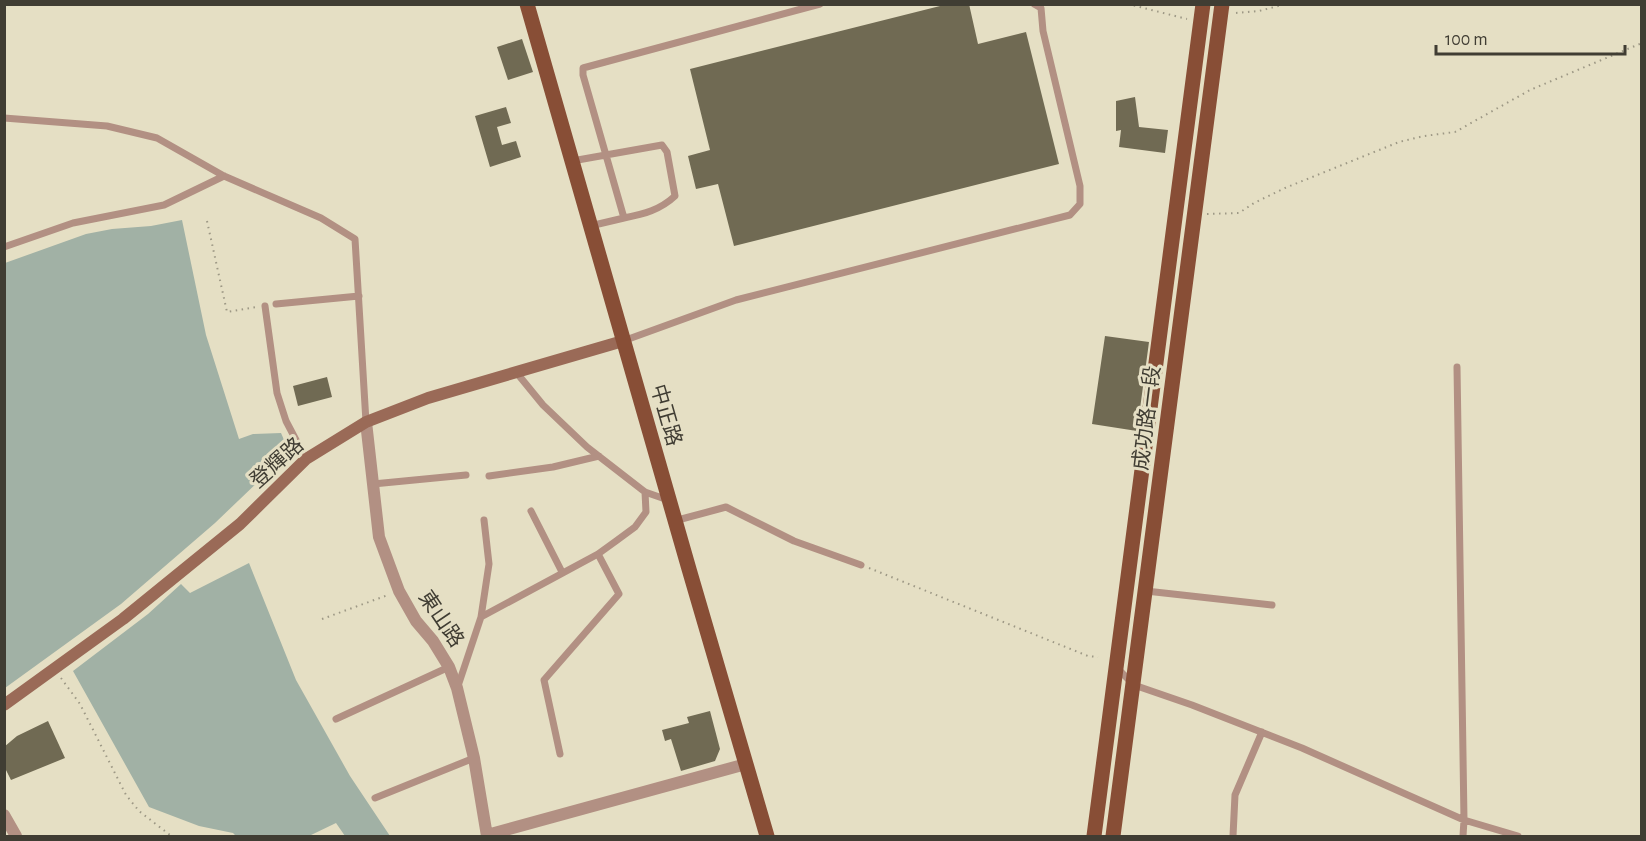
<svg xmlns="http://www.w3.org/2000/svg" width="1646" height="841" font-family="'Alegreya Sans','Noto Sans TC',sans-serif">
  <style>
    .green { fill: #a1b1a5 }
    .building { fill: #706a53 }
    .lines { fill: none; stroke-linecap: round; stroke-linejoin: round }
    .path { stroke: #9d9885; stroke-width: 2; stroke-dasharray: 1.5 4.5; stroke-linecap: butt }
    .lane { stroke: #b29083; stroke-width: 7 }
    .street { stroke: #b29083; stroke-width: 12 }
    .secondary { stroke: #9a6a57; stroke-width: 12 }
    .primary { stroke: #884e36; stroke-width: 15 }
    .labels { text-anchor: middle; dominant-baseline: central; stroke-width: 6; stroke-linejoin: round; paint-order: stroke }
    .street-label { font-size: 21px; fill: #403d33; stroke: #e5dfc4 }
  </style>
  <rect width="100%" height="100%" fill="#e5dfc4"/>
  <path class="green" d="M182 220 206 335 239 439 253 434 281 433 288 449 264 476 215 523 121 604 5 688V263L86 234 112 229 151 226Z
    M249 563 296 680 350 776 390 836H345L336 823 309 836H236L233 833 199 826 149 807 73 671 148 614 181 584 190 593Z"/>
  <path class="building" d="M948 4H969L978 44 1026 32 1059 164 734 246 718 184 696 189 688 156 710 150 690 69Z
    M522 39 533 72 508 80 497 47Z
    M1135 97 1139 127 1168 130 1165 153 1119 147 1121 130 1116 131V101Z
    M506 107 511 123 497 127 502 145 516 141 521 157 490 167 475 116Z
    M1105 336 1149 342 1137 431 1092 424Z
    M327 377 332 397 298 406 293 386Z
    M710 711 720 749 715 761 681 771 671 739 665 741 662 730 689 723 687 717Z
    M48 721 65 758 11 780 4 766V747L17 736Z"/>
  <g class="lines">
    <path class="path" d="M1128 4 1187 19
      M1236 13 1259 11 1286 4
      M1207 214 1239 213 1254 203 1285 188 1399 142 1424 136 1455 132 1530 90 1642 43
      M207 221 227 312 256 307
      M869 568 1088 656 1098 657
      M322 619 388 595
      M61 678 80 704 126 795 139 811 170 835"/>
    <path class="lane" d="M4 118 107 126 157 138 224 176 321 218 355 239 366 422
      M572 161 662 145 667 152 675 196C660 210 644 214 624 218
      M590 226 624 218 583 75V68L820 4
      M4 247 73 223 164 205 224 176
      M276 304 359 296
      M265 306 277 393 286 421 306 459
      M623 341 736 300 1070 215 1080 204V186L1043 31 1041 8 1034 4
      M516 372 543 405 587 447 645 492 668 500
      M489 476 553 467 599 456
      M373 484 466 475
      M531 511 562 572
      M674 521 726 507 794 541 861 565
      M1146 591 1272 605
      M481 617 489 564 484 520
      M1117 668 1134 685 1192 705 1302 748 1464 820 1457 367
      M458 686 481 617 598 554 616 541 635 527 646 512 645 492
      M336 719 449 667
      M560 754 544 680 619 594 598 554
      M375 798 474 758
      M1233 836 1235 795 1262 732
      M1463 836 1464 820 1518 836"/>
    <path class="street" d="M366 422 379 537 399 591 416 621 433 641 449 667 457 688 474 758 487 836
      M4 815 16 836
      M487 835 746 764"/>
    <path class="secondary" d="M4 705 123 619 240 524 306 459 366 422 428 398 623 341"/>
    <path class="primary" d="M527 4C605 283 686 559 767 836
      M1094 836 1203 4
      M1113 836 1222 4"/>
  </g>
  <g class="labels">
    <g class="street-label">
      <text transform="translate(666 415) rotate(74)">中正路</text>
      <text transform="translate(1147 418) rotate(-83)">成功路一段</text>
      <text transform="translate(277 463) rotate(-42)">登輝路</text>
      <text transform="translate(441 619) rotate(56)">東山路</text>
    </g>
  </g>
  <rect width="1646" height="841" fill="none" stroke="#403d33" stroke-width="12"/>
  <path d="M1436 45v9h189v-9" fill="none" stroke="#403d33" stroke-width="3"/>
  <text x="1445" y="45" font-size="18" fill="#403d33" stroke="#e5dfc4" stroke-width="4.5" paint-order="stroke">100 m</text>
</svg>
